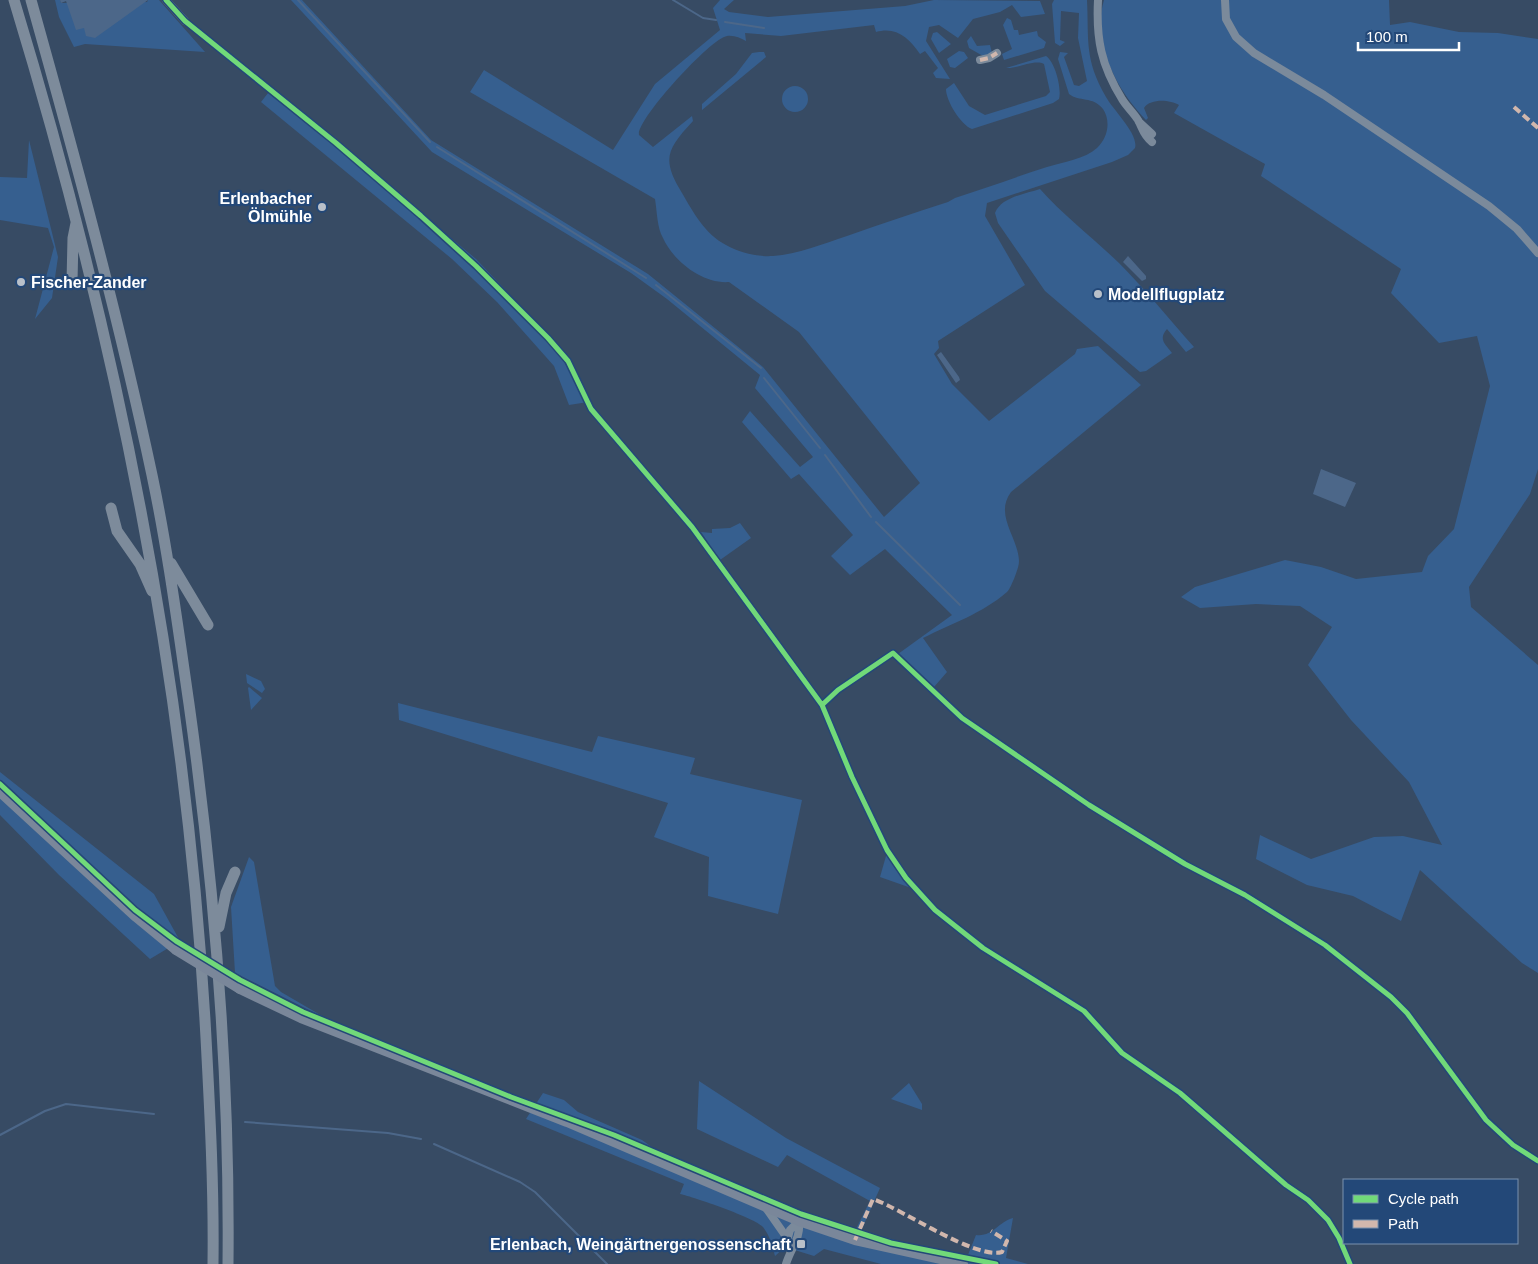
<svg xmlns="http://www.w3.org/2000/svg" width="1538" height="1264" font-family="Arial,sans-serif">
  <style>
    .green { fill: #365f8f }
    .water { fill: #4c6789 }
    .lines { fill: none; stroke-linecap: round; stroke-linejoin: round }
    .stream { stroke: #4c6789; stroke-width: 2 }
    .minor { stroke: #7b8a9b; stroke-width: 8 }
    .major { stroke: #7a879a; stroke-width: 10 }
    .highway { stroke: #7d8b9b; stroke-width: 11 }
    .major-bridge { stroke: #7a879a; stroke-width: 10 }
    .quiet { stroke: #d1b7ad; stroke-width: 4; stroke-dasharray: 8 4; stroke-linecap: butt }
    .cycleway-casing { stroke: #234878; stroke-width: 8 }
    .cycleway { stroke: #71d979; stroke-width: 5 }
    .poi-dot { fill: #b9c0c9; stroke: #234878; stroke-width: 2 }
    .labels { text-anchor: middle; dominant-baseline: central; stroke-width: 4.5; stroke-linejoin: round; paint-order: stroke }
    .poi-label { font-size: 16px; font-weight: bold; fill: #fff; stroke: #234878; text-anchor: end }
  </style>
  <rect width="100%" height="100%" fill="#374b64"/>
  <path class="green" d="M55 0H60L61 3 147 2 148 0H159L205 52 85 44 74 47 59 17Z
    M291 0H302L431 140 648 274 763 367 884 517 920 483 799 332 729 282C703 284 674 262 663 238 657 228 657 211 655 199L470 92 484 70 613 150 655 84 720 30 713 8 720 0H734L724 9 729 12 768 17 905 6 934 0 1040 1 1045 14 1021 17 1012 5 1000 12 973 19 958 38 939 25 929 27 926 41 950 79 936 78 933 73 938 68 925 51 920 54C909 38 896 26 876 32L874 25 781 36 745 33 746 41C740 38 734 35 727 36 711 38 636 120 639 135L653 147 692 116 693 121C667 149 661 159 682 193 693 212 705 234 726 245 740 253 757 257 773 256 798 254 823 244 847 236 880 224 914 213 948 202L955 198C986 188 1016 177 1047 167 1063 162 1085 159 1097 148 1108 138 1111 121 1103 109 1093 96 1079 102 1069 94L1058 59 1060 52 1068 53 1064 57 1074 85 1079 86 1087 81 1078 38 1079 13 1061 11 1060 40 1065 42 1060 46 1055 43 1052 4 1054 0H1087C1089 40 1084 59 1106 97 1113 110 1139 134 1135 148L1128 155 1112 162 987 203 985 216 1025 285 938 341 939 348 934 354 952 384 989 421 1075 354 1077 349 1098 346 1141 385 1011 492C994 515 1018 537 1019 561 1019 567 1016 573 1014 579 1012 583 1010 589 1007 592 983 613 951 624 923 638L947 672 934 687 898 654 952 615 885 549 850 575 831 556 853 535 799 474 791 479 742 422 750 411 800 467 813 457 755 388 760 375 667 299 631 273 432 152Z
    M1104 0H1389L1390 25 1410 22 1459 32 1498 33 1538 39V469L1530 494 1469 587 1471 607 1538 665V973L1522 963 1420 870 1401 921 1353 896 1307 885 1256 859 1260 835 1311 859 1374 837 1403 836 1442 845 1409 782 1351 720 1308 665 1332 627 1300 606 1256 604 1200 608 1181 597 1195 587 1285 560 1321 567 1356 579 1422 572 1428 556 1454 529 1490 386 1477 336 1439 343 1391 293 1401 269 1261 176 1265 164 1174 113 1179 105C1170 100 1151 98 1144 108L1148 118 1146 120C1117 90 1091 43 1104 0Z
    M1007 18 1011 20 1014 30H1018L1019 35 1037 31 1038 36 1046 42 1044 48 1004 60 1002 54 1012 49 1003 25Z
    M937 32 951 44 939 53 931 39 933 33Z
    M971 36 977 46 990 45 992 53 983 56 969 48 967 41Z
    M959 51 964 52 968 58 955 68 950 67 947 59Z
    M759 52H764L766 57 702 110V104L736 74 752 53Z
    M1046 56C1055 62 1062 88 1059 99L1053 103 972 129C961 125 946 101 946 89L954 83 969 106 985 115 1046 96 1050 92 1044 64C1034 59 1018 69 1006 68Z
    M782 99a13 13 0 1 1 26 0a13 13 0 1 1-26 0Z
    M272 88 476 259 568 356 588 402 569 405 554 366 497 302 452 259 261 102Z
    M29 140 58 257 52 298 35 319 54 247 48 228 0 220V177L27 178Z
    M1040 189C1064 216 1093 238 1119 263 1145 289 1169 319 1194 347L1186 352 1167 329C1158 339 1165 344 1172 353L1146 371 1140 372 1045 291 998 223 995 213C1001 197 1025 194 1040 189Z
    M740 523 751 538 720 560 701 532 712 533V529L730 528Z
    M246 674 261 681 265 689 262 693 247 683Z
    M249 687 262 698 251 710 248 688Z
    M398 703 592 752 598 736 695 758 690 774 802 800 778 914 708 896 709 857 654 837 668 803 399 720Z
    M0 772 154 894 180 941 150 959 59 875 0 815Z
    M886 856H890L903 878 914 889 880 877Z
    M249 857 254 862 275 986 281 992 329 1020 235 973 231 907Z
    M699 1081 786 1138 880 1188 861 1231 914 1245 968 1255 976 1235C993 1237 998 1222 1013 1218L1006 1258 1028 1264H881L824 1249 814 1256 785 1247 775 1256C772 1245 770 1236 763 1227 755 1218 694 1197 680 1194L684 1184 526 1119 543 1093 564 1100 578 1112 642 1140 656 1150C722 1179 787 1208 856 1229L870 1201 787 1155 778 1167 697 1129Z
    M909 1083 922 1104V1110L891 1099Z"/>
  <path class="water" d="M60 0H148L95 38 86 36 84 28 76 30 66 1 61 3Z
    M1128 256 1146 276V279L1142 281 1123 262Z
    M941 352 959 377 960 380 956 383 937 355Z
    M1321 469 1356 483 1345 507 1313 494Z"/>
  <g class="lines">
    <path class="stream" d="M298 0 430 142
      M673 0 703 18 716 20
      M725 22 764 28
      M437 147 646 278
      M656 285 761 368
      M764 378 820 448
      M825 455 871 517
      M876 522 960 605
      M245 1122 388 1133 421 1139
      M0 1135 45 1111 66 1104 154 1114
      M434 1144 520 1182 535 1192 607 1264"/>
    <path class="minor" d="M166 0 185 21
      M1098 0C1096 39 1101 65 1122 99 1126 106 1133 112 1138 120 1143 129 1143 135 1152 142
      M1225 0 1226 19 1236 37 1254 53 1324 95 1489 206 1517 229 1538 253
      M980 60 989 58 997 53
      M1139 122 1152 134
      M766 1208 787 1238
      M787 1241 790 1230 799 1221
      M786 1264C791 1248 801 1238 799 1221"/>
    <path class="major" d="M0 792 136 917 176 950
      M240 989 301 1018 567 1122 799 1221 855 1240 963 1264"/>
    <path class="highway" d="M14 0C117 338 187 685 206 1038 210 1113 214 1189 213 1264
      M31 0C75 157 118 315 152 475 168 551 178 628 189 704 215 890 230 1077 228 1264
      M72 282 73 238 76 223
      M111 508 117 531 140 564 152 591
      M171 563 208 625
      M219 927 226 893 235 872"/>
    <path class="major-bridge" d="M176 950 240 989"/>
    <path class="quiet" d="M980 60 989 58 997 53
      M1514 107 1538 128
      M855 1240 873 1199C902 1209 976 1260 1002 1252L1007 1241 991 1231"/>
    <defs>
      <path id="cycleway" d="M166 0 185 21 336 143 421 216 476 266 548 338 568 361 591 409 692 527 822 705 852 777 887 850 906 878 935 910 983 948 1084 1011 1122 1053 1180 1093 1286 1185 1308 1200 1328 1220 1339 1238 1350 1264
        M822 705 838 690 893 653 962 718 1089 805 1185 864 1245 895 1325 945 1391 997 1407 1013 1486 1120 1513 1145 1538 1161
        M0 784 135 910 176 941 240 980 303 1012 511 1097 614 1135 801 1214 891 1243 996 1264"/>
    </defs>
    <use href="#cycleway" class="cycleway-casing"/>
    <use href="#cycleway" class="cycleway"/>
  </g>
  <g class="poi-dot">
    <circle cx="322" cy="207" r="5"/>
    <circle cx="21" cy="282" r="5"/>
    <circle cx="1098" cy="294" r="5"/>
    <rect x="796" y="1239" width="10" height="10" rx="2.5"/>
  </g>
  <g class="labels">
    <g class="poi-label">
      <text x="312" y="198">Erlenbacher<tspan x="312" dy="18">Ölmühle</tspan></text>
      <text x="31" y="282" text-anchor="start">Fischer-Zander</text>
      <text x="1108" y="294" text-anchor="start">Modellflugplatz</text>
      <text x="791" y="1244">Erlenbach, Weingärtnergenossenschaft</text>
    </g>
  </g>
  <rect x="1343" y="1179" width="175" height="65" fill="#234878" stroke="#7b91ae"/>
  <rect x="1353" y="1195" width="25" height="8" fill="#71d979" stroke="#7b91ae"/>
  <text x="1388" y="1204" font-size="15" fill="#ffffff">Cycle path</text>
  <rect x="1353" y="1220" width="25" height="8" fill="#d1b7ad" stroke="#7b91ae"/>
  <text x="1388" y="1229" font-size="15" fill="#ffffff">Path</text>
  <path d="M1358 42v8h101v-8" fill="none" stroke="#ffffff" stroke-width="2.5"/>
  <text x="1366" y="42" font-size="15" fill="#ffffff" stroke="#234878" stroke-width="4" paint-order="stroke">100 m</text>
</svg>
